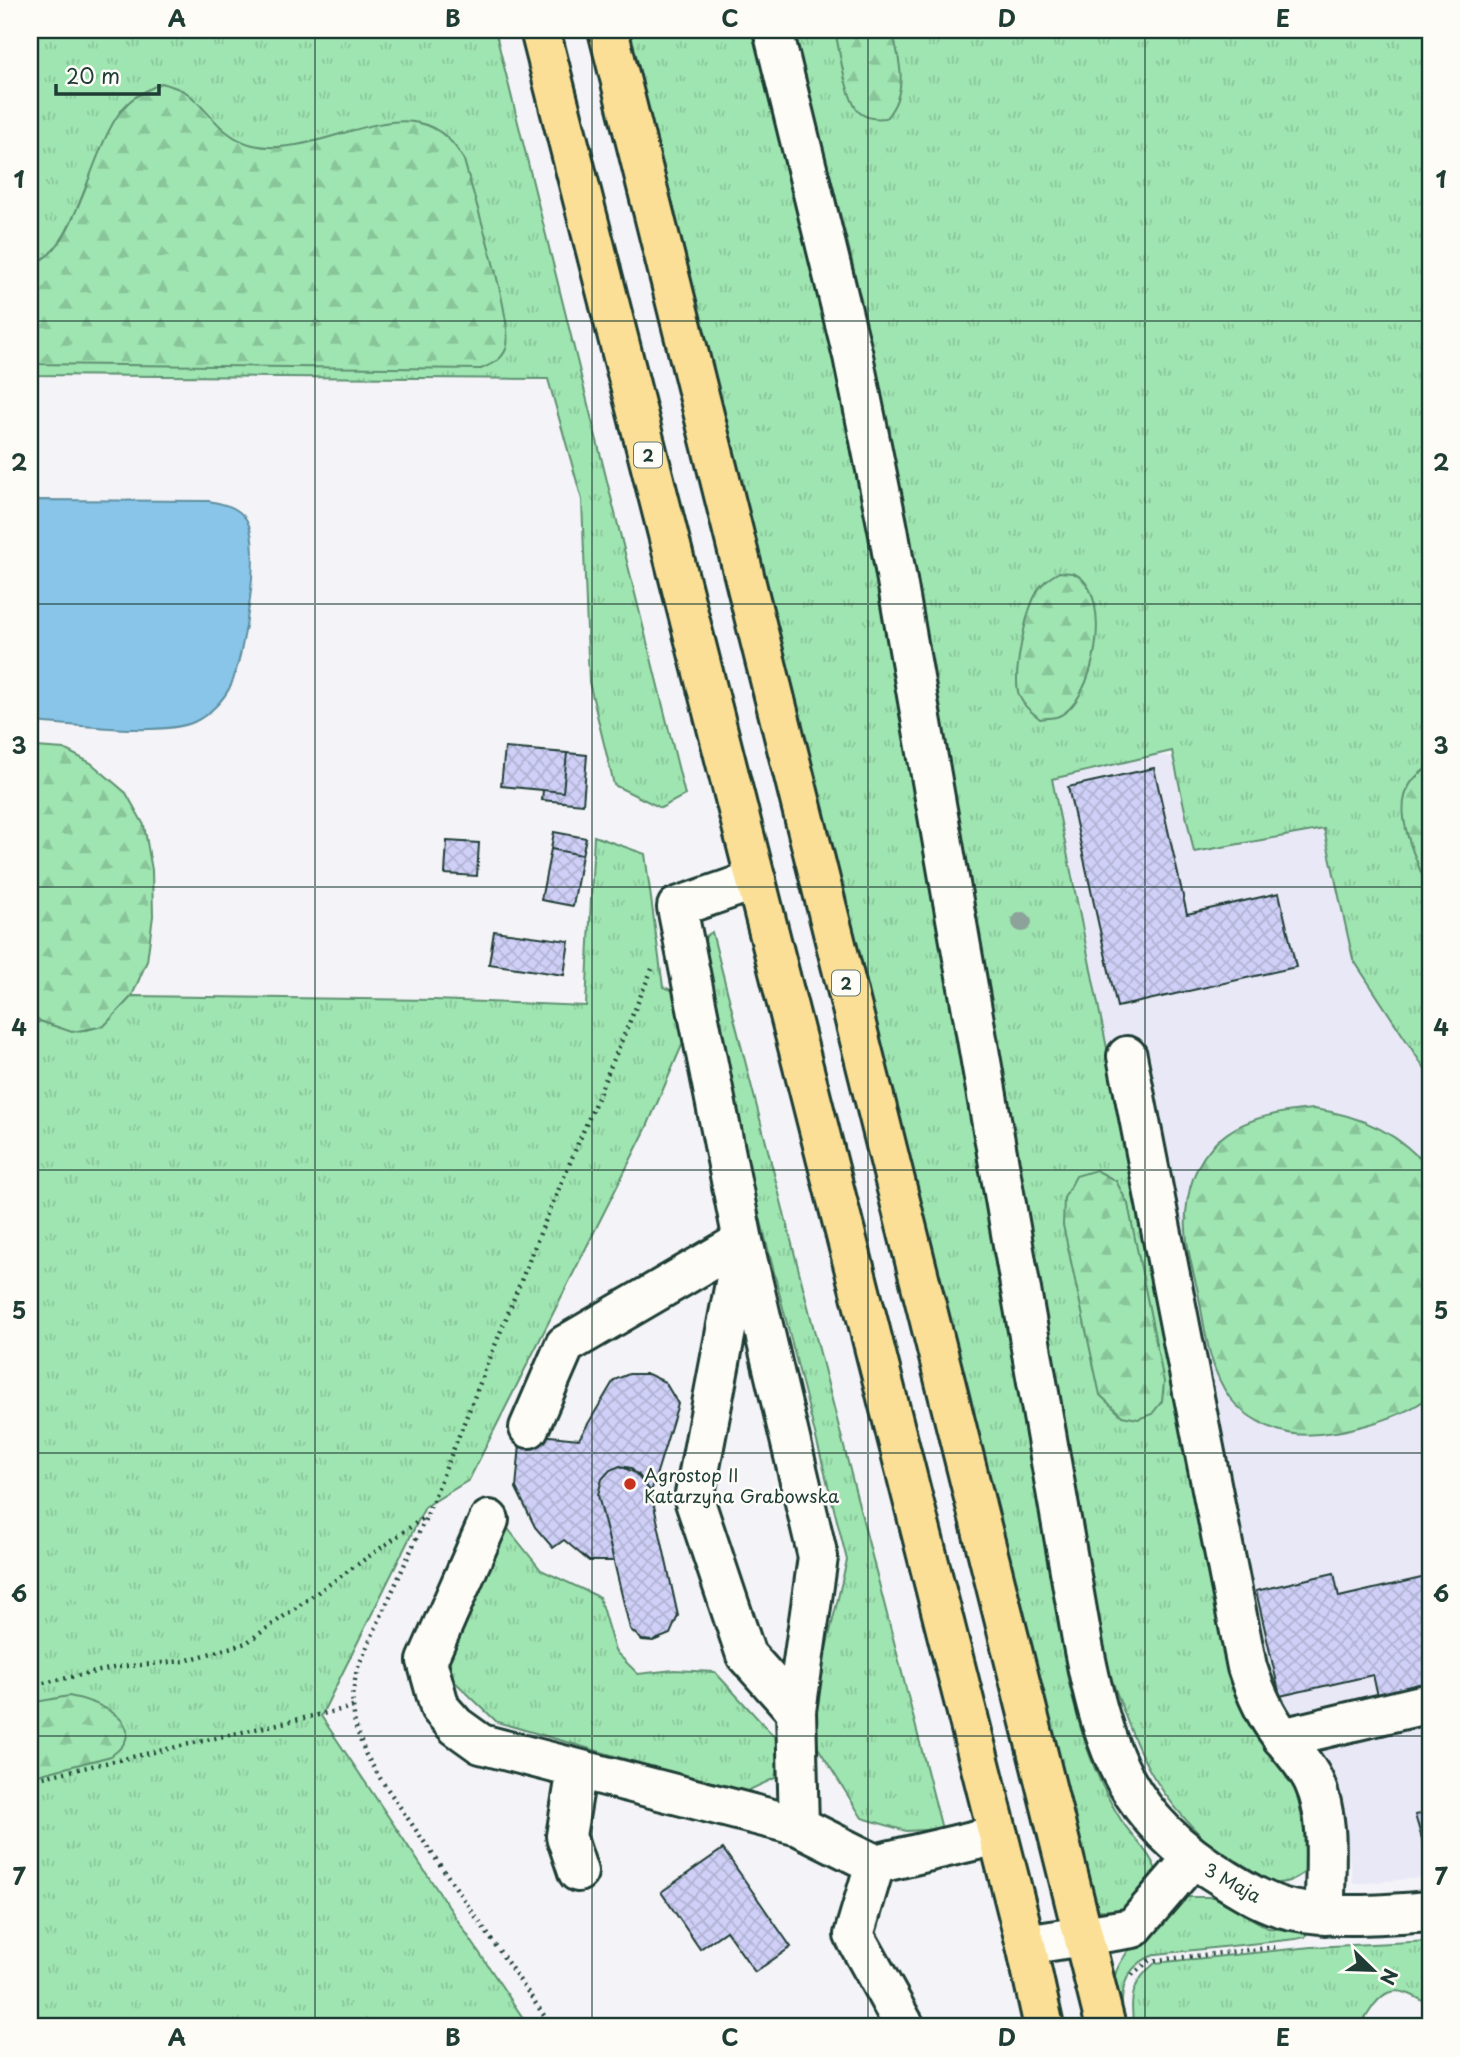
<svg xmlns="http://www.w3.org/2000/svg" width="1460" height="2057" font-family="'Playpen Sans',sans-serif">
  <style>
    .built { fill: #e9e8f7 }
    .grass { fill: url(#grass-tufts); stroke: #5f9172; stroke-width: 2 }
    .forest { fill: url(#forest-firs); stroke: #5f9172; stroke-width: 2 }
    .water { fill: #88c5e8; stroke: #5e8fa0; stroke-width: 2 }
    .building { fill: url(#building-cross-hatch); stroke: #1f3d34; stroke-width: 2 }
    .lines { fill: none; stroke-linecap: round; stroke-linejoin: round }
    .minor-casing { stroke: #1f3d34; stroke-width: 44 }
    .highway-casing { stroke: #1f3d34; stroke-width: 44 }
    .path { stroke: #1f3d34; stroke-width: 4.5; stroke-dasharray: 2 5; stroke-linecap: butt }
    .minor { stroke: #fdfcf7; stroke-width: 38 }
    .highway { stroke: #fbdf96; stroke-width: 38 }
    .tree { fill: #8da29a }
    .grid { fill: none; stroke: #1f3d34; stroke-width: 2; stroke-opacity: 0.55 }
    .poi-dot { fill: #c8321e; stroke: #fdfcf7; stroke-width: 2.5 }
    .labels { text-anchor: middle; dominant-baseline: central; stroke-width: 5; stroke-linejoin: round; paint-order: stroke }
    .shield { fill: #fdfcf7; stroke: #62766e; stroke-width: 2 }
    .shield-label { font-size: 16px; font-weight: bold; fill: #1f3d34 }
    .poi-label { font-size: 18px; fill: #1f3d34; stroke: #fdfcf7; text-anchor: start }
    .street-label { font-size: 18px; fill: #1f3d34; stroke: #fdfcf7 }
    .neatline { fill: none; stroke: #1f3d34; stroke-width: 2.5 }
    .grid-label { font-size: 23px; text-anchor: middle; font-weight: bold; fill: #1f3d34 }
  </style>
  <defs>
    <pattern id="grass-tufts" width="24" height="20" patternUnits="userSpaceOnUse" patternTransform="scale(1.75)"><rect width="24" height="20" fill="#9fe5b1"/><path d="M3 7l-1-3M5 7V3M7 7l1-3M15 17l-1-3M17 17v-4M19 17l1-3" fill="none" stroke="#88c599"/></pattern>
    <pattern id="forest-firs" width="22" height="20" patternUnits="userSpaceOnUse" patternTransform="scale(1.75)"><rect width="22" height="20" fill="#9fe5b1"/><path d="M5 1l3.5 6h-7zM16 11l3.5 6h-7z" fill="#88c599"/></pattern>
    <pattern id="building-cross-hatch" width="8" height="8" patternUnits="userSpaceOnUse" patternTransform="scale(1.75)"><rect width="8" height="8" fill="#cfcff7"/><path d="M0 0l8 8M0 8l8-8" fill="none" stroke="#b1b3d4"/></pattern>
  </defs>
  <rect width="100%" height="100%" fill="#f4f3f7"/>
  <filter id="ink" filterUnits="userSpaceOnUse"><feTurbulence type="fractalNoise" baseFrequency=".0143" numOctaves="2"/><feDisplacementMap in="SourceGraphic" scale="14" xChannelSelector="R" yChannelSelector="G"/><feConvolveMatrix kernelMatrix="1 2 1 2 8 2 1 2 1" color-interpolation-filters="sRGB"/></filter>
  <g filter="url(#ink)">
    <path class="built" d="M989 725 1427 802 1430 807V1877L1353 1884 1343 1807 1260 1829Z"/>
    <path class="grass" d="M30 30H495L685 795 661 808 614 785 589 682 582 500 548 379 30 375Z
      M623 30H756L836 355 871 524 1068 1679C1079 1727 1092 1772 1118 1815 1131 1838 1152 1851 1158 1877L1126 1911 1096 1910 1061 1804 1057 1748Z
      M792 30H1430V1077L1353 959 1324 829 1194 852 1172 751 1052 779 1231 1655 1278 1757 1297 1790 1310 1868C1299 1877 1287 1885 1271 1883 1231 1877 1174 1810 1153 1776 1133 1743 1121 1703 1107 1667L888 428 850 252Z
      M594 836 645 854 663 987 678 992 689 1029 646 1129 469 1480 425 1507 321 1716 529 2027H30V1029L40 1021C90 1038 97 1033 132 996L434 1000 586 1006Z
      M712 932 942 1829 906 1831 862 1818 807 1730 847 1560 697 969 706 936Z
      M501 1520 541 1570 599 1597 615 1651 638 1674 674 1670 715 1672 781 1744 775 1778 743 1793 497 1722 452 1679 449 1654Z
      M1183 1897H1214L1268 1928 1307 1932 1305 1937 1296 1939 1157 1954C1121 1966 1120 1994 1122 2027 1119 2014 1111 1992 1114 1979 1120 1950 1161 1915 1183 1897Z
      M1430 1941V2005C1390 1980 1382 1990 1360 2027H1134C1129 1998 1132 1982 1155 1963L1312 1947Z"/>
    <path class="forest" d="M835 30H892C900 61 909 91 886 118 876 119 867 119 859 112 846 99 839 49 835 30Z
      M162 83C170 86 180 88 187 93 210 111 222 138 253 145 326 162 417 73 464 160 472 192 516 326 506 349 501 361 491 364 481 369L30 364V264C80 255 90 137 129 102 138 94 151 88 162 83Z
      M1059 572C1063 573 1071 572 1075 574 1115 594 1095 705 1056 717 1052 718 1045 718 1040 719 1031 711 1023 706 1019 695 1012 676 1026 612 1036 594 1041 583 1049 578 1059 572Z
      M36 747 64 749 91 763 126 793 144 825 152 870 153 916 147 961 132 996 104 1026 72 1032 40 1021 30 1012V750Z
      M1430 767V895C1416 855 1378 793 1430 767Z
      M1314 1109C1360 1115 1400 1133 1430 1170V1396C1401 1420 1331 1438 1294 1434 1271 1431 1244 1416 1230 1398 1208 1368 1205 1327 1198 1292 1192 1267 1184 1239 1186 1213 1192 1136 1246 1113 1314 1109Z
      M1096 1170 1116 1181 1128 1204 1164 1382 1162 1401 1152 1414 1138 1419 1122 1416 1100 1395 1063 1225 1064 1198 1076 1176Z
      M69 1696C98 1701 155 1725 111 1756L30 1777V1703Z"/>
    <path class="water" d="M30 500 209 501C223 504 237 506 246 519 263 546 244 655 231 685 224 700 209 715 194 722 160 737 70 724 30 722Z"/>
    <path class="building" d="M505 748 567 753 563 792 501 786Z
      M567 753 587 755 583 804 542 800 543 790 563 792Z
      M1154 768 1187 914 1279 893 1296 967 1117 1007 1068 787Z
      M554 832 586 838 582 855 551 849Z
      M447 841 479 843 477 876 445 874Z
      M551 849 582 855 573 906 541 900Z
      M494 931 569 941 564 975 489 964Z
      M629 1374H648L665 1382 678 1404 651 1492 631 1468 620 1466 610 1470 602 1479 598 1495 614 1561H589L564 1540 553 1548 535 1527 516 1488 521 1433 579 1439 614 1380Z
      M620 1466 638 1474 651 1492 678 1616 670 1634 653 1641 642 1640 630 1629 598 1495 602 1479 610 1470Z
      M1334 1573 1339 1597 1430 1576V1692L1380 1704 1373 1675 1280 1696 1256 1591Z
      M1430 1811V1848L1425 1849 1415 1815Z
      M723 1849 791 1947 755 1972 726 1931 700 1949 661 1892Z"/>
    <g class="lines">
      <defs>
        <path id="minor" d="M773 30 853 356 888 529 1083 1645C1104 1752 1127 1819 1224 1878 1245 1891 1267 1905 1292 1910 1337 1919 1385 1914 1430 1911
          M756 880 677 907 743 1241 818 1557 796 1711 799 1826
          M1127 1056 1247 1667C1255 1692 1264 1713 1280 1734 1291 1750 1306 1764 1314 1782 1332 1822 1324 1872 1325 1915
          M529 1428 565 1345 743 1241 694 1499 746 1655 796 1711
          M489 1520 427 1661 440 1708 456 1726 481 1744 799 1826 875 1864 998 1835
          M1282 1738 1430 1703
          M577 1769 566 1836 578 1872
          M875 1864 854 1935 905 2027
          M1026 1945 1133 1928 1192 1859"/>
        <path id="highway" d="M540 30 1026 1945 1044 2027
          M608 30 1106 2027"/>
      </defs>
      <use href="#minor" class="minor-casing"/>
      <use href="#highway" class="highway-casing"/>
      <path class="path" d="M30 1686 118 1667 184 1661 246 1643 426 1516
        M30 1780 353 1707
        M1132 1975 1149 1961 1278 1947
        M552 2027 380 1778 366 1755 355 1725 352 1696 357 1669 427 1515 541 1231 652 969"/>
      <use href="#minor" class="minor"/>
      <use href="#highway" class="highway"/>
    </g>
    <circle class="tree" cx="1022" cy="922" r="10"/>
  </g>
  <path class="grid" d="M315 30V2027M592 30V2027M868 30V2027M1145 30V2027M30 321H1430M30 604H1430M30 887H1430M30 1170H1430M30 1453H1430M30 1736H1430"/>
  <circle class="poi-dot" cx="630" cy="1484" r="7"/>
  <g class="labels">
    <g class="shield">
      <rect x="634" y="442.5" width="28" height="25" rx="5"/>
      <rect x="832" y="970.5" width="28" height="25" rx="5"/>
    </g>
    <g class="shield-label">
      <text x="648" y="455">2</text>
      <text x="846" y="983">2</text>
    </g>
    <g class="poi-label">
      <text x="644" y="1474">Agrostop II<tspan x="644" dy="21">Katarzyna Grabowska</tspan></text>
    </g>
    <g class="street-label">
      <text transform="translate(1233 1882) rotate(29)">3 Maja</text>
    </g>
  </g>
  <rect width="1460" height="2057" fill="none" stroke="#fdfcf7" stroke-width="77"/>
  <g transform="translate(1373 1970) rotate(113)" stroke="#fdfcf7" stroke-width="5" paint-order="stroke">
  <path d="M0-5L12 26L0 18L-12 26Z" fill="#1f3d34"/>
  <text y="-10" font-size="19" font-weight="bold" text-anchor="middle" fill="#1f3d34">N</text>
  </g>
  <path d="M56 84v10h103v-10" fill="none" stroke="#1f3d34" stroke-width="3.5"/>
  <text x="66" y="84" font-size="21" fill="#1f3d34" stroke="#fdfcf7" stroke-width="5" paint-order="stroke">20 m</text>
  <rect x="38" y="38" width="1384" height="1980" class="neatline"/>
  <g class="grid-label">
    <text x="177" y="27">A</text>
    <text x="453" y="27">B</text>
    <text x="730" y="27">C</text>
    <text x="1007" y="27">D</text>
    <text x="1283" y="27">E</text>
    <text x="19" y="188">1</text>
    <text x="1441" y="188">1</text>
    <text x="19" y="471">2</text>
    <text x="1441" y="471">2</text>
    <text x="19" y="754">3</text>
    <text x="1441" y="754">3</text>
    <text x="19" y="1036">4</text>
    <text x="1441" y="1036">4</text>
    <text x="19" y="1319">5</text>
    <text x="1441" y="1319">5</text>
    <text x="19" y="1602">6</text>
    <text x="1441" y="1602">6</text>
    <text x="19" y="1885">7</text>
    <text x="1441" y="1885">7</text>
    <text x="177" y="2046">A</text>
    <text x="453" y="2046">B</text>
    <text x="730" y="2046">C</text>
    <text x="1007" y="2046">D</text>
    <text x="1283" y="2046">E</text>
  </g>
</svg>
